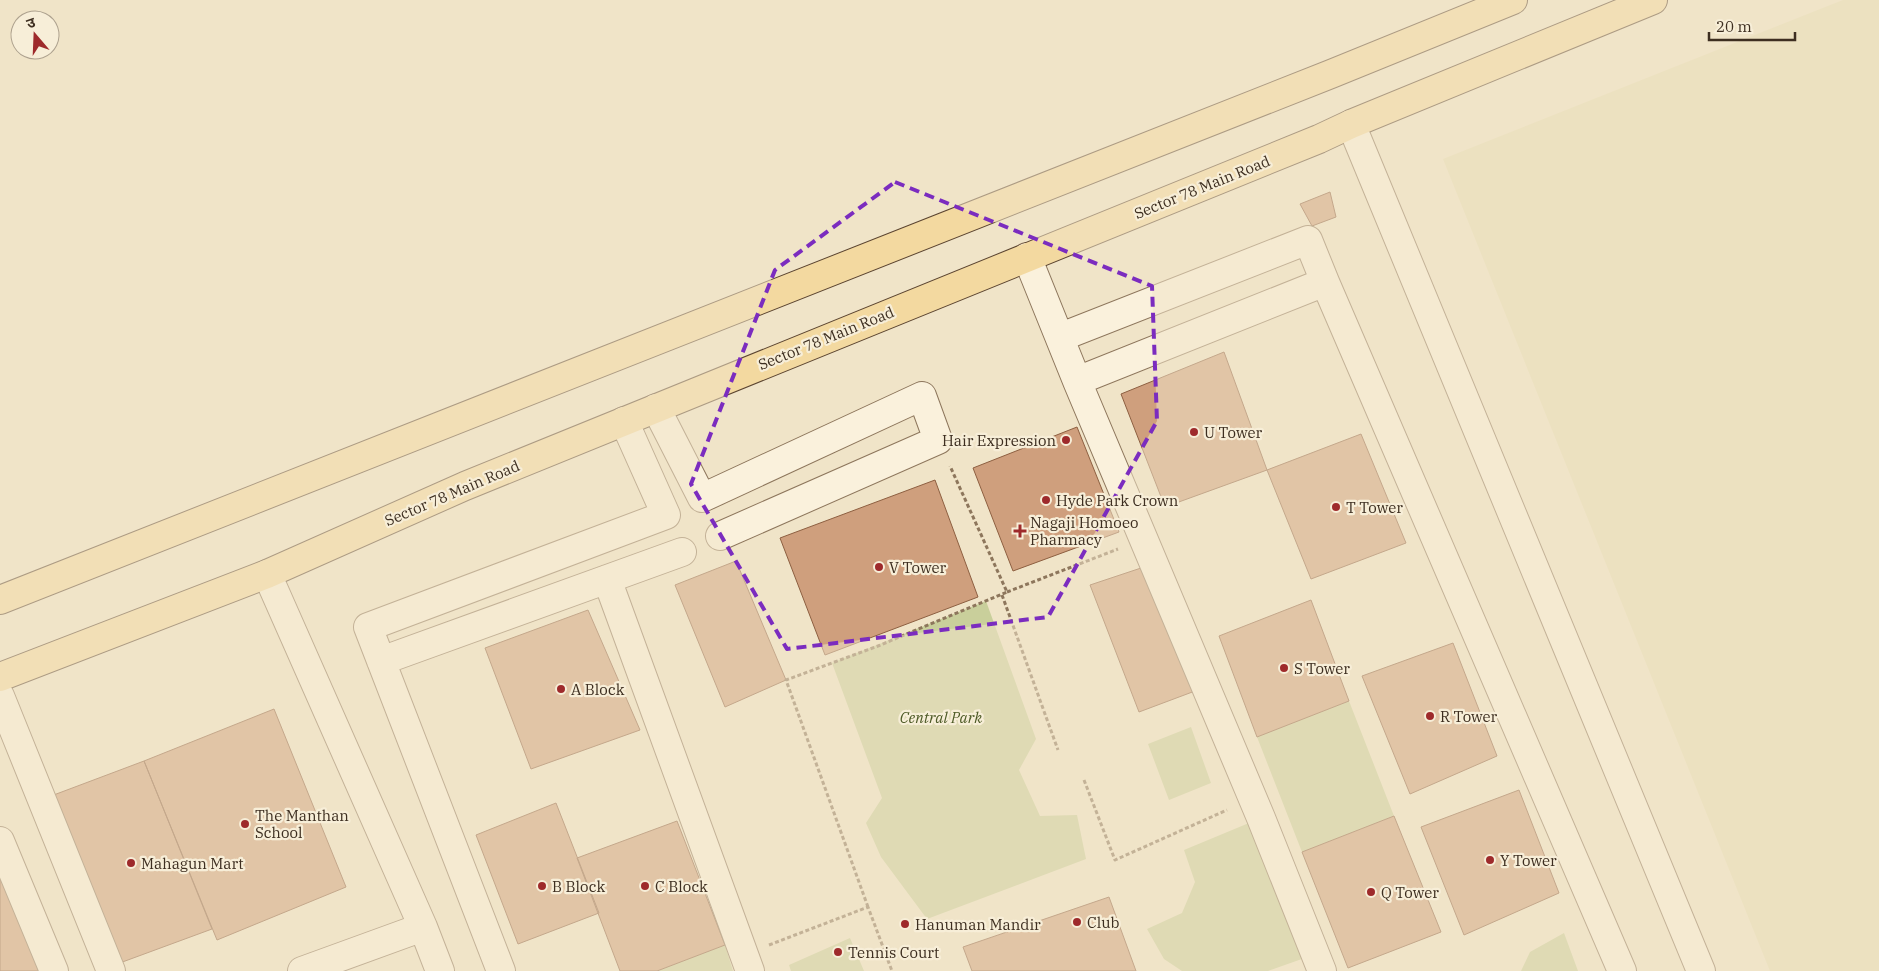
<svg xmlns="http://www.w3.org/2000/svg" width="1879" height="971" font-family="'IBM Plex Serif','Noto Sans Devanagari',serif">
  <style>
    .farmland { fill: #e6deb5 }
    .green { fill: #c9cf9b }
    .building { fill: #cf9f7d; stroke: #8d5f41 }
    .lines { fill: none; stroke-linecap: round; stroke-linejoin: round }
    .minor-casing { stroke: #8d765c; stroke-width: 30 }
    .primary-casing { stroke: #5b4430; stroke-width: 30 }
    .path { stroke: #8d765c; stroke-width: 3; stroke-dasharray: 4 2.5; stroke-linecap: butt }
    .minor { stroke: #faf1dc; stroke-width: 28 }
    .primary { stroke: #f3d9a0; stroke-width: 28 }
    .marked { fill: none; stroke: #7b2cbf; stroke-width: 4; stroke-dasharray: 10 6; stroke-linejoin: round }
    .poi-dot { fill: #9e2a2b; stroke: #f7eed8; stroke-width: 2 }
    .labels { text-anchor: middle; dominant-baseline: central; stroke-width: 4.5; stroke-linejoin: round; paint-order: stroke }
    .street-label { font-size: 15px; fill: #3d2e20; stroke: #f7eed8 }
    .poi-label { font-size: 15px; fill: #3d2e20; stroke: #f7eed8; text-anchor: start }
    .park-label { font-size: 15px; font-style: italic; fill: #4d5a26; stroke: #f7eed8 }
  </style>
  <rect width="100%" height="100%" fill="#f0e4c8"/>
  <path class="farmland" d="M1843 0H1879V971H1770L1443 159Z"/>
  <path class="green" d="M986 601 1036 739 1019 770 1040 816 1077 815 1086 859 927 919 881 857 866 823 882 798 832 663Z
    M1349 701 1394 816 1302 852 1257 737Z
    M1191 727 1211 783 1169 800 1148 744Z
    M1261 818 1316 954 1268 971H1182L1164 959 1147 929 1182 913 1195 882 1184 850Z
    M1564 933 1578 971H1521L1530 952Z
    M850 938 864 971H791L789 965Z
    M725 945 733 971H657Z"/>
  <path class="building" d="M1330 192 1336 217 1312 226 1300 204Z
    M1224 352 1267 470 1165 507 1121 394Z
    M1077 427 1119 532 1013 571 973 468Z
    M1361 434 1406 543 1311 579 1267 470Z
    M935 480 978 597 825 655 780 538Z
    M736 561 786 680 725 707 675 585Z
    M1144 567 1195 691 1139 712 1090 585Z
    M1311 600 1349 701 1257 737 1219 636Z
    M588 610 640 730 531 769 485 648Z
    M1453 643 1497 756 1410 794 1362 676Z
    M274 709 346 887 217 940 144 761Z
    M144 761 212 929 117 964 51 796Z
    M1519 790 1559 893 1464 935 1421 827Z
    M556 803 599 913 518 944 476 835Z
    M1394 816 1441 932 1348 968 1302 852Z
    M677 821 725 945 657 971H620L577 858Z
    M0 869 43 971H0Z
    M1109 897 1136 971H972L963 947Z"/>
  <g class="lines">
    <defs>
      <path id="minor" d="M1351 124 1701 971
        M1027 257 1077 381 1325 282 1622 971
        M1061 337 1308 240 1325 282
        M1077 381 1261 818 1322 971
        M656 408 702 498 922 396 938 440 720 536
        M267 574 423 927
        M607 579 750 971
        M381 661 682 552
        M0 696 111 971
        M0 841 54 971
        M302 971 423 927 440 971
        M501 971 368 627 666 515 624 421"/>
      <path id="primary" d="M0 600 1331 74 1513 0
        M0 677 267 574 465 486 1319 139 1351 124 1653 0"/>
    </defs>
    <use href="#minor" class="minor-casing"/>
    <use href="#primary" class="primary-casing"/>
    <path class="path" d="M1007 592 1118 549
      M1002 595 1058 750
      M1084 780 1115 860 1227 810
      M868 907 786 680 878 646 1007 592 950 466
      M769 945 868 907 892 971"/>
    <use href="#minor" class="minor"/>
    <use href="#primary" class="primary"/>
  </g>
  <path d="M0 0H1879V971H0ZM895 182 1152 286 1157 421 1048 617 787 649 691 484 775 270Z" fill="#f0e4c8" fill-opacity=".55" fill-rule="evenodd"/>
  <path class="marked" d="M895 182 1152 286 1157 421 1048 617 787 649 691 484 775 270Z"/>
  <g class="poi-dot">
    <circle cx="1194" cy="432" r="5"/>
    <circle cx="1066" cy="440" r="5"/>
    <circle cx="1046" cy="500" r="5"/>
    <circle cx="1336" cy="507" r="5"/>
    <path d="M1017.5 523.5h5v5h5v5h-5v5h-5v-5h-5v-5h5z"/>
    <circle cx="879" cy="567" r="5"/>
    <circle cx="1284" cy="668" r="5"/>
    <circle cx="561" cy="689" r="5"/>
    <circle cx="1430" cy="716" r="5"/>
    <circle cx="245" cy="824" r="5"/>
    <circle cx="1490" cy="860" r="5"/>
    <circle cx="131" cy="863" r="5"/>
    <circle cx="542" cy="886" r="5"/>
    <circle cx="645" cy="886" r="5"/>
    <circle cx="1371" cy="892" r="5"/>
    <circle cx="1077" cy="922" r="5"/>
    <circle cx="905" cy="924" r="5"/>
    <circle cx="838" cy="952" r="5"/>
  </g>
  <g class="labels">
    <g class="street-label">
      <text transform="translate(1202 187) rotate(-22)">Sector 78 Main Road</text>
      <text transform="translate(826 338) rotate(-22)">Sector 78 Main Road</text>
      <text transform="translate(452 493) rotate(-23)">Sector 78 Main Road</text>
    </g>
    <g class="poi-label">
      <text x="1204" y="432">U Tower</text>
      <text x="1056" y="440" text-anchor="end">Hair Expression</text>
      <text x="1056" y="500">Hyde Park Crown</text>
      <text x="1346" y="507">T Tower</text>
      <text x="1030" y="522">Nagaji Homoeo<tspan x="1030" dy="17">Pharmacy</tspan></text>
      <text x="889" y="567">V Tower</text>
      <text x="1294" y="668">S Tower</text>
      <text x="571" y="689">A Block</text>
      <text x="1440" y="716">R Tower</text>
      <text x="255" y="815">The Manthan<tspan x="255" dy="17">School</tspan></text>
      <text x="1500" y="860">Y Tower</text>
      <text x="141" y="863">Mahagun Mart</text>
      <text x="552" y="886">B Block</text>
      <text x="655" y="886">C Block</text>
      <text x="1381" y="892">Q Tower</text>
      <text x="1087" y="922">Club</text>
      <text x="915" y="924">Hanuman Mandir</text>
      <text x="848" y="952">Tennis Court</text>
    </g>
    <g class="park-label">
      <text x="941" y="717">Central Park</text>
    </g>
  </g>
  <g transform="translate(35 35) rotate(341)"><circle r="24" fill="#f7eed8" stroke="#ada18e"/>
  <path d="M0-4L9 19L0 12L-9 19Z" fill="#9e2a2b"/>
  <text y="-8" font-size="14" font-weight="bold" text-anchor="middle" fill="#3d2e20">उ</text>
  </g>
  <path d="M1709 32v8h86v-8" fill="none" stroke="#3d2e20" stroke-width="2.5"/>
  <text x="1716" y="32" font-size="15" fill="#3d2e20" stroke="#f7eed8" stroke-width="4" paint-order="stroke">20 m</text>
</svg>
